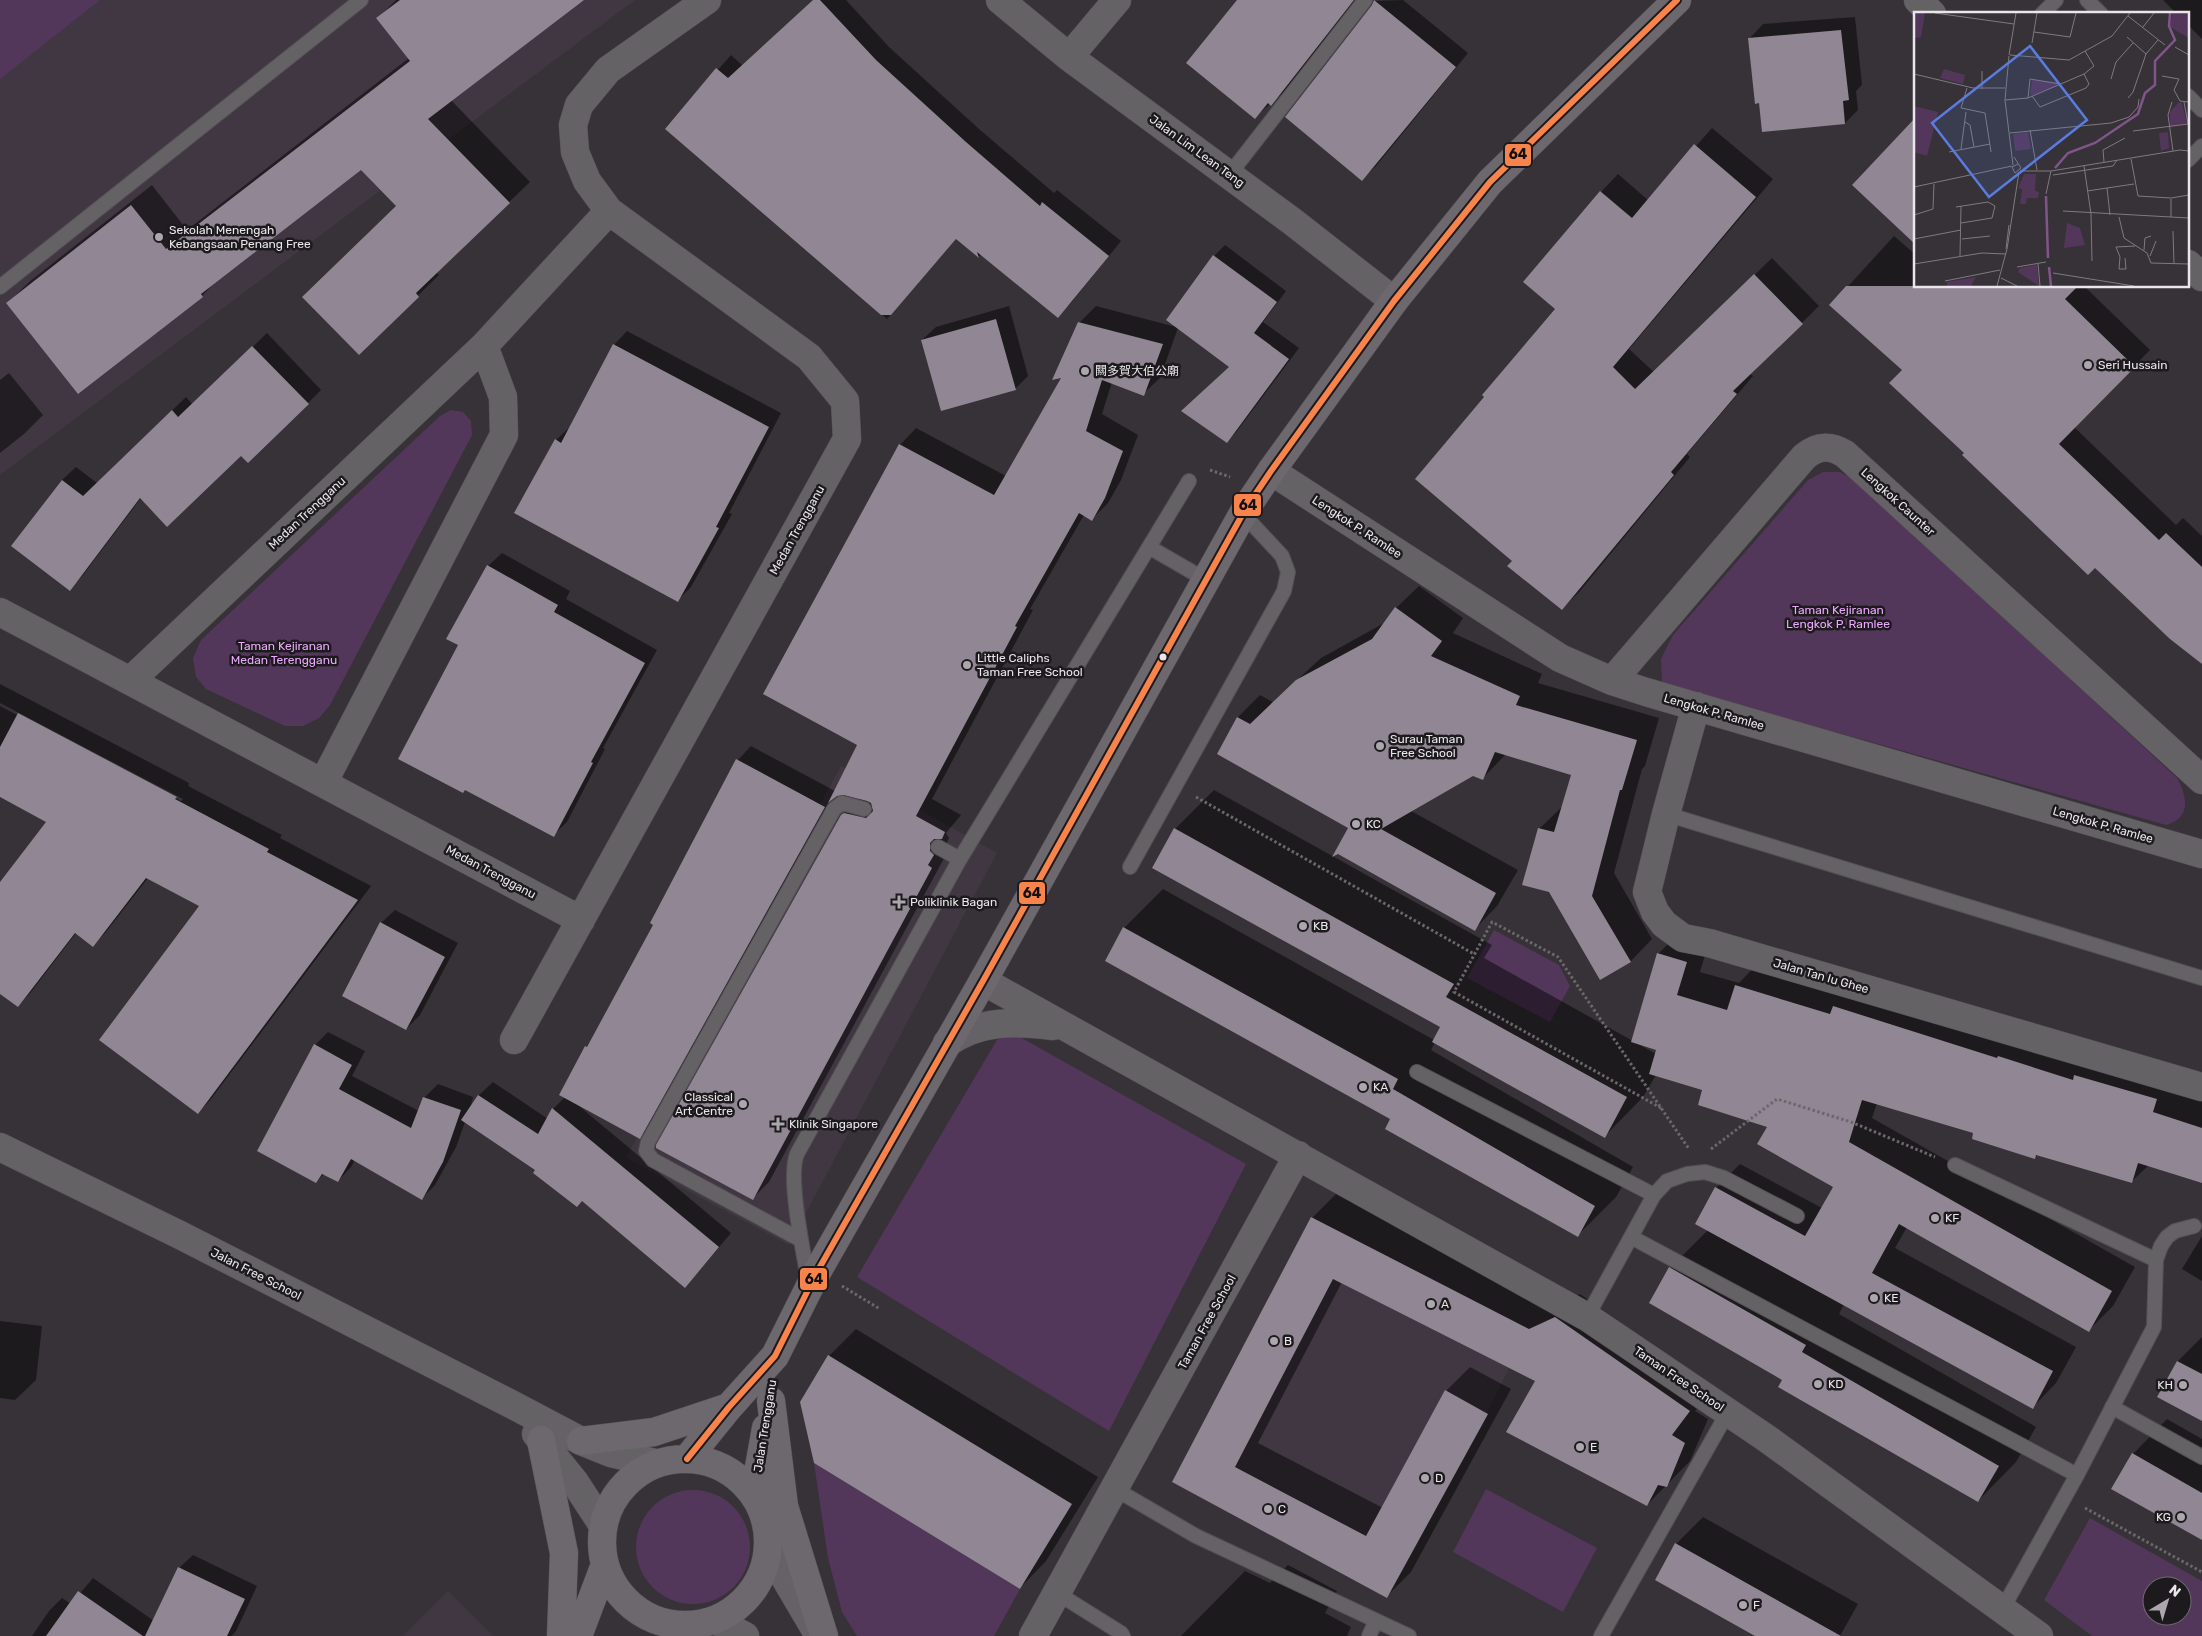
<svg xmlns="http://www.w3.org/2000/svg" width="2202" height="1636" font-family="Rubik,'Noto Sans SC',sans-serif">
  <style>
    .built { fill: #403743 }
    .green { fill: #53375a; fill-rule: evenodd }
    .shadow { fill: #0007; fill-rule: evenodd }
    .building { fill: #918694 }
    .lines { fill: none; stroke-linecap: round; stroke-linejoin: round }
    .service-casing { stroke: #534f54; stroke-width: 16 }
    .minor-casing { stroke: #534f54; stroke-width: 29 }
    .tertiary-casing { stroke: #534f54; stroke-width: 29 }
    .secondary-casing { stroke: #534f54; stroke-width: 29 }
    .path { stroke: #6b686c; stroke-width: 3; stroke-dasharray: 2.5 2.5; stroke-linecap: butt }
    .service { stroke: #646264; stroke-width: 14 }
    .minor { stroke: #646264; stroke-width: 28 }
    .tertiary { stroke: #646264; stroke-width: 28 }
    .secondary { stroke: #6c686d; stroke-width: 28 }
    .bus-1-casing { stroke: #1c1a1d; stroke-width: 10 }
    .bus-1 { stroke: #f8844c; stroke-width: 6 }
    .poi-dot { fill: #aba7ac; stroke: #1c1a1d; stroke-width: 2 }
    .bus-dot { fill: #eae6eb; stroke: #1c1a1d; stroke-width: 2 }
    .labels { text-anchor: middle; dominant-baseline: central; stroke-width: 5; stroke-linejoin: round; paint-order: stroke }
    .street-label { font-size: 12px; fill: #eae6eb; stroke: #1c1a1d }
    .poi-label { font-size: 12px; fill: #eae6eb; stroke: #1c1a1d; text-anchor: start }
    .park-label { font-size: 12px; fill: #ecaafd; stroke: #1c1a1d }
    .inset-river { fill: none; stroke: #80558a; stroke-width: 2.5 }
    .inset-road { fill: none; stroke: #7e7a7f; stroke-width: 1 }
    .view { fill: #5a7cde; fill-opacity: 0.15; stroke: #5a7cde; stroke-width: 2.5 }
    .inset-edge { fill: none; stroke: #eae6eb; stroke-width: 2.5 }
    .line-badge { stroke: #1c1a1d; stroke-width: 2 }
    .pale-badge-label { font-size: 14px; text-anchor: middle; font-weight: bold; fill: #111 }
  </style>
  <rect width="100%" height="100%" fill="#363237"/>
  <path class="built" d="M0 0H635L0 475Z
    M841 766 997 853 789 1245 626 1158Z
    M1333 1279 1509 1368 1487 1413 1445 1391 1366 1536 1234 1466Z
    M448 1591 493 1636H403Z"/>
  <path class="green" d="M0 0H100L0 79Z
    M451 410 463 412 471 421 472 435 330 705 319 718 303 726H285L206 689 196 677 193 658 201 640 440 416Z
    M1823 472H1840L1855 480 2177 778C2187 796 2192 818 2166 825L1662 683 1661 659 1673 635 1808 480Z
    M1494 930 1559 965 1570 986 1550 1022 1467 978Z
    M1004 1028 1246 1164 1109 1431 857 1277Z
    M814 1463 1020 1589 994 1636H857L842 1612 828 1558Z
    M1486 1489 1597 1548 1563 1612 1453 1552Z
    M636 1547a57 57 0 1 1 114 0a57 57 0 1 1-114 0Z
    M2090 1518 2202 1581V1636H2092L2044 1600ZM2152 1586H2182V1616H2152Z"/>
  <path class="shadow" d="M396 0H581L451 100 530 182 436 272 439 275 359 353 398 206 362 168 219 278 202 296 79 392 8 303 29 282 152 185 187 230 409 58 378 18Z
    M814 0H846L889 47 979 129 1054 193 1057 190 1121 241 1071 303 1058 316 981 254 979 257 957 238 887 319 666 129 731 55 743 66Z
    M1239 0H1356L1285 91 1255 117Z
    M1403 0 1468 53 1376 166 1362 179 1375 1Z
    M2163 0H2202V39L2188 25V14H2177Z
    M1855 17 1862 85 1856 91 1858 110 1845 123 1750 38 1763 24Z
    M1712 128 1773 179 1629 349 1654 372 1772 258 1819 306 1750 374 1753 376 1687 454 1690 457 1580 591 1562 609 1514 560 1486 397 1557 308 1525 281 1601 192 1618 174 1648 200Z
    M1894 236 1916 255V286H2084L2150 350 2074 427 2176 525 2183 518 2202 536V662L1966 453 1903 370 1831 305Z
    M1225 245 1286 291 1263 322 1299 348 1237 431 1227 442 1231 366 1178 328 1160 378 1143 394 1112 382 1102 414 1138 435 1121 480 1108 503 1092 519 1084 515 1030 609 1033 610 932 799 961 815 946 833 949 838 944 849 948 851 769 1182 753 1198 842 816 860 798 844 793 837 795 653 1124 640 1137 579 1106 731 1233 698 1272 685 1286 582 1200 465 1122 456 1147 435 1185 421 1199 355 1160 351 1167 338 1181 324 1174 316 1182 315 1045 328 1032 365 1051 352 1076 419 1111 424 1098 438 1084 473 1097 470 1109 479 1095 493 1082 548 1119 553 1109 565 1097 560 1095 586 1047 592 1041 655 924 652 922 738 760 751 746 835 791 859 744 900 445 916 428 1006 476 1063 376 1079 323 1096 306 1176 327 1214 256Z
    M1009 306 1028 376 1015 389 922 340 936 327Z
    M627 331 781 413 729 513 732 514 691 587 678 600 556 440 570 427 614 345Z
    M267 333 321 390 308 403 241 454 141 498 83 575 69 589 62 480 76 467 97 483 186 397 193 405Z
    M9 373 43 415 24 434 0 453V380Z
    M502 553 570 591 566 599 657 650 603 748 605 749 567 822 553 835 460 645 488 566Z
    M1419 586 1463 618 1453 633 1542 674 1538 683 1659 718 1645 766 1642 769 1614 873 1652 939 1630 962 1539 829 1563 806 1573 774 1506 754 1482 779 1473 775 1411 811 1518 870 1497 906 1475 929 1350 827 1218 753 1238 717 1260 695 1273 702 1321 658 1386 622 1396 608Z
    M0 684 189 783 188 786 282 835 280 838 371 886 211 1099 198 1113 200 906 148 878 106 932 93 945 76 933 31 992 18 1006 0 992V883L48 821 0 797V706L181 801 183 799 0 703Z
    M1214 790 1492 945 1484 958 1633 1041 1658 954 1682 930 1710 938 1700 972 1739 983 1760 961 2202 1097V1172L2149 1165 2132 1181 2038 1154 2035 1157 1975 1132 1877 1103 1872 1118 2135 1267 2113 1306 2089 1330 1907 1227 1895 1248 2076 1347 2056 1383 2033 1407 1844 1304 1839 1314 2036 1427 2016 1462 1978 1501 1783 1380 1670 1268 1708 1230 1716 1188 1740 1164 1822 1208 1835 1186 1769 1126 1704 1089 1656 1075 1643 1097 1605 1136 1435 1042 1431 1050 1633 1167 1616 1197 1577 1236 1392 1119 1124 928 1163 889 1434 1040 1442 1027 1175 829ZM1638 1044 1657 1049 1656 1054Z
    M395 910 458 943 420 1015 406 1029 381 923Z
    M1336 1194 1553 1306 1580 1294 1713 1387 1695 1411 1708 1419 1690 1461 1647 1505 1536 1380 1342 1282 1258 1443 1383 1508 1446 1391 1470 1367 1511 1389 1411 1572 1387 1596 1173 1482 1312 1218Z
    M2202 1236V1281L2182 1269Z
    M0 1321 42 1326 36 1380 15 1400 0 1398Z
    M856 1329 1098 1477 1046 1561 1020 1588 829 1356Z
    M2202 1337V1419L2159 1396 2178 1361Z
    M2167 1419 2202 1439V1539L2133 1454Z
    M1703 1517 1858 1604 1840 1636H1757L1676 1544Z
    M193 1555 257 1586 236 1631 231 1636H32L49 1611 62 1598 71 1604 93 1578 154 1621 179 1568Z
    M1288 1565 1337 1591 1325 1613 1351 1627 1347 1636H1181L1245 1571 1270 1583Z"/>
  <path class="building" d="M400 0H584L428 119 510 203 416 293 419 297 359 355 302 297 396 206 361 170 201 294 203 297 78 394 6 303 131 205 166 249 410 61 376 18Z
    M813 0H820L876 60 966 142 1040 206 1042 202 1109 256 1058 318 977 252 979 258 956 239 891 315H881L665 129 716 68 728 78Z
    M1237 0H1354L1271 106 1268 103 1255 119 1186 63Z
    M1374 0 1456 67 1362 181 1285 117 1372 5Z
    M1841 30 1849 100 1843 101 1845 124 1762 132 1759 103 1755 104 1748 38Z
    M1916 117V245L1852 185Z
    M1694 144 1756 197 1613 367 1635 389 1754 274 1803 324 1733 391 1737 394 1671 472 1674 475 1562 610 1507 566 1512 561 1415 479 1484 397 1482 395 1555 309 1523 282 1600 191 1632 218Z
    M1213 255 1277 302 1254 333 1289 359 1227 443 1181 411 1229 367 1166 320Z
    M1846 286H2078L2065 299 2135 367 2059 444 2159 540 2166 533 2202 567V664L2170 639 2095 568 2088 575 1962 455 1964 453 1889 383 1902 370 1829 305Z
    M996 319 1016 390 941 411 921 340Z
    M1078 322 1163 344 1144 396 1102 380 1086 431 1123 451 1105 498 1092 521 1079 513 1015 626 1017 627 916 816 945 832 942 839H934L930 843V851L934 855 928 865 932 868 753 1200 656 1148V1145L841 815 844 813 866 818 873 811 871 803 867 801 844 795 837 796 828 803 857 745 763 694 899 444 994 495 1061 378 1052 380Z
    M613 344 769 427 716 527 719 528 678 602 514 513 555 439 561 443Z
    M252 346 309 404 248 463 241 456 167 527 140 498 70 591 11 546 62 480 83 496 172 410 178 417Z
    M487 565 558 605 554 612 645 663 591 762 593 763 554 837 465 790 463 793 398 759 458 645 446 639Z
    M1395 607 1442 641 1431 656 1520 696 1516 705 1637 740 1622 790H1620L1592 896 1631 962 1600 980 1549 892 1522 885 1538 828 1554 832 1571 775 1495 752 1483 780 1473 776 1381 829 1496 893 1475 931 1338 854 1332 857 1348 828 1217 754 1237 717 1250 724 1296 680 1372 639Z
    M18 713 177 797 175 799 269 849 267 852 358 900 198 1114 99 1040 199 906 146 878 93 947 75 933 18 1007 0 994V882L46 822 0 797V747Z
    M736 759 825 807 640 1139 559 1095 585 1046 587 1047 653 925 650 923Z
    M1174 828 1454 984 1446 997 1627 1097 1605 1138 1432 1042 1440 1027 1152 868Z
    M380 922 445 957 406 1030 342 996Z
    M1123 927 1398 1079 1393 1089 1595 1206 1578 1237 1385 1129 1390 1119 1105 961Z
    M1657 953 1687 962 1677 995 1727 1010 1735 985 1830 1014 1833 1006 1997 1058 1998 1056 2073 1080 2074 1075 2157 1099 2153 1112 2202 1128V1183L2138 1163 2132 1183 2036 1155 2035 1159 1972 1139 1973 1133 1862 1100 1849 1142 2112 1291 2089 1332 1899 1224 1872 1273 2053 1371 2033 1409 1695 1224 1715 1187 1805 1236 1833 1187 1757 1144 1767 1127 1698 1105 1702 1090 1649 1074 1656 1050 1631 1042Z
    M314 1044 352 1065 339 1089 411 1128 423 1097 461 1110 443 1162 422 1200 351 1159 338 1182 322 1174 316 1183 257 1151Z
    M478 1095 538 1134 552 1108 719 1247 685 1288 582 1201 577 1207 533 1173 535 1170 461 1120Z
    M1311 1217 1529 1329 1555 1317 1690 1411 1672 1435 1685 1443 1667 1487 1658 1485 1647 1506 1506 1432 1535 1381 1333 1279 1235 1467 1366 1536 1445 1390 1488 1414 1387 1598 1172 1482Z
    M1669 1267 1806 1345 1802 1352 1999 1466 1978 1502 1778 1387 1782 1380 1649 1303Z
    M828 1355 1072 1504 1020 1589 814 1463 800 1402Z
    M2177 1361 2202 1374V1421L2157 1397Z
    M2132 1453 2202 1493V1540L2111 1489Z
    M1675 1543 1841 1636H1755L1655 1580Z
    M178 1567 245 1599 227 1636H145Z
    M78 1591 143 1636H46Z"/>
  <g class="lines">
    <defs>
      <path id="service" d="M2087 0 2101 14
        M2042 14 2056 0
        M2188 96 2202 110
        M2188 160 2202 146
        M1229 175 1365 0
        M0 287 361 0
        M1149 547 1206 580
        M1666 814 2202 978
        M938 847 960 859
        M1130 867 1284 591 1288 572 1282 556 1243 514
        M1417 1072 1654 1195
        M1955 1165 2156 1260
        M1631 1237 2077 1475
        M801 1240 653 1160 646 1151 648 1142 834 809 842 803 864 809
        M809 1283C804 1256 787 1177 797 1154L960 859 1189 481
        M1587 1317 1654 1195 1667 1181 1687 1174 1705 1172 1724 1178 1797 1216
        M2112 1407 2202 1457
        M1115 1489 1196 1536 1409 1636
        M1057 1593 1121 1633 1123 1636
        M2003 1608 2077 1475 2154 1327 2156 1260 2161 1246 2167 1237 2175 1231 2194 1226
        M1369 1636 1376 1621
        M1601 1636 1728 1412"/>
      <path id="minor" d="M1000 0 1069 57 1293 222 1394 301
        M1069 57 1117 0
        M1271 471 1560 658 1612 681 1646 692 2202 854
        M0 612 581 920
        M130 681 484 346 609 211
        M1612 681 1804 457C1818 445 1830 445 1845 454L2202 780
        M1696 706 1666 814 1647 892 1655 912 1664 924 1683 938 1709 943 2202 1087
        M323 783 504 435 503 397 484 346
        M983 981 1587 1317 1766 1438 2039 1636
        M514 1040 847 439 845 401 809 357 609 211 587 181 575 152 573 125 579 105 608 70 707 0
        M947 1043C980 1020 1015 1021 1053 1026
        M1033 1636 1298 1155"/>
      <path id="tertiary" d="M1918 0 1932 14
        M2188 264 2202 277
        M0 1147 180 1235 511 1404 581 1441 611 1453 655 1463
        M536 1434 574 1481 602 1524
        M768 1549 818 1634
        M715 1620 745 1636"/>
      <path id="secondary" d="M771 1401 784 1506 824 1636
        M541 1440 564 1553 561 1636
        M581 1441 654 1432 729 1407
        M602 1542a83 83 0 1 1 166 0a83 83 0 1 1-166 0Z
        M687 1459 729 1407 775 1356 817 1272 983 981 1246 508 1271 471 1394 301 1490 182 1677 0
        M754 1495 766 1428
        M578 1636 604 1567"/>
    </defs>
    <use href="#service" class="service-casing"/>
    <use href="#minor" class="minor-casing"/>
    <use href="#tertiary" class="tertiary-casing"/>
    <use href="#secondary" class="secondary-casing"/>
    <path class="path" d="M1210 470 1230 477
      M1196 797 1474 954
      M1661 1108 1454 992 1492 922 1558 957 1689 1149
      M1711 1149 1777 1099 1851 1122 1935 1157
      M842 1286 880 1309
      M2085 1508 2202 1572"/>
    <use href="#service" class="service"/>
    <use href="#minor" class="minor"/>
    <use href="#tertiary" class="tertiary"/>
    <use href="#secondary" class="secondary"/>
    <defs>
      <path id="bus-1" d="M687 1459 729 1407 775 1356 817 1272 983 981 1246 508 1271 471 1394 301 1490 182 1677 0"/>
    </defs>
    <use href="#bus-1" class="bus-1-casing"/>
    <use href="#bus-1" class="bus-1"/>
  </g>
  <g class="poi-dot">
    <circle cx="159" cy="237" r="5"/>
    <circle cx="2088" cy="365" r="5"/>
    <circle cx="1085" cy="371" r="5"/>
    <circle cx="967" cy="665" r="5"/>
    <circle cx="1380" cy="746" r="5"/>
    <circle cx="1356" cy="824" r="5"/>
    <path d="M896.5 894.5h5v5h5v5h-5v5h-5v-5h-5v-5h5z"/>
    <circle cx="1303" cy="926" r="5"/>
    <circle cx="1363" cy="1087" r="5"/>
    <circle cx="743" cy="1104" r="5"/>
    <path d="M775.5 1116.5h5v5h5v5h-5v5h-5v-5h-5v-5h5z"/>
    <circle cx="1935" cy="1218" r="5"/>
    <circle cx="1874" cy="1298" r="5"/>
    <circle cx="1431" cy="1304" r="5"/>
    <circle cx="1274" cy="1341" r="5"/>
    <circle cx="1818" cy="1384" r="5"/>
    <circle cx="2183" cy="1385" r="5"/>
    <circle cx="1580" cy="1447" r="5"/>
    <circle cx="1425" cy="1478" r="5"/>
    <circle cx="1268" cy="1509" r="5"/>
    <circle cx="2181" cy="1517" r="5"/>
    <circle cx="1743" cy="1605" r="5"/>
  </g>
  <circle class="bus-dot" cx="1163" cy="657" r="4.5"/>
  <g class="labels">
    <g class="street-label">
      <text transform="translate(1197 151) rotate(36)">Jalan Lim Lean Teng</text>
      <text transform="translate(1898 502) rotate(42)">Lengkok Caunter</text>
      <text transform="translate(307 513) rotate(-43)">Medan Trengganu</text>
      <text transform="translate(1357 527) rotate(33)">Lengkok P. Ramlee</text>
      <text transform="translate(797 530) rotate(-61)">Medan Trengganu</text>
      <text transform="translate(1714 712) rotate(16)">Lengkok P. Ramlee</text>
      <text transform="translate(2103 825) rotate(16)">Lengkok P. Ramlee</text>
      <text transform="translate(491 872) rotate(28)">Medan Trengganu</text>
      <text transform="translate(1821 976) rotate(16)">Jalan Tan Iu Ghee</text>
      <text transform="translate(256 1274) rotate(27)">Jalan Free School</text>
      <text transform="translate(1207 1322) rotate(-61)">Taman Free School</text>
      <text transform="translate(1679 1379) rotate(34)">Taman Free School</text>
      <text transform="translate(765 1426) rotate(-81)">Jalan Trengganu</text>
    </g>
    <g class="poi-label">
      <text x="169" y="230">Sekolah Menengah<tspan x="169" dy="14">Kebangsaan Penang Free</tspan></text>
      <text x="2098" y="365">Seri Hussain</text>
      <text x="1095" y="371">闗多賀大伯公廟</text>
      <text x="977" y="658">Little Caliphs<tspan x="977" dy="14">Taman Free School</tspan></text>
      <text x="1390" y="739">Surau Taman<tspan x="1390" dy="14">Free School</tspan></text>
      <text x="1366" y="824">KC</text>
      <text x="910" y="902">Poliklinik Bagan</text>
      <text x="1313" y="926">KB</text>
      <text x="1373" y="1087">KA</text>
      <text x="733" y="1097" text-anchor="end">Classical<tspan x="733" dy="14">Art Centre</tspan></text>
      <text x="789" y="1124">Klinik Singapore</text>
      <text x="1945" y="1218">KF</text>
      <text x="1884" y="1298">KE</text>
      <text x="1441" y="1304">A</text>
      <text x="1284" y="1341">B</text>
      <text x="1828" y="1384">KD</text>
      <text x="2173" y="1385" text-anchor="end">KH</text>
      <text x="1590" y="1447">E</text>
      <text x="1435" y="1478">D</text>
      <text x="1278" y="1509">C</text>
      <text x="2171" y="1517" text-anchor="end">KG</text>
      <text x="1753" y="1605">F</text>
    </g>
    <g class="park-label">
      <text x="1838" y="610">Taman Kejiranan<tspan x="1838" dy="14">Lengkok P. Ramlee</tspan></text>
      <text x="284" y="646">Taman Kejiranan<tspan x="284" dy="14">Medan Terengganu</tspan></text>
    </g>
  </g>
  <g transform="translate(1914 12)">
    <rect width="275" height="275" fill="#363237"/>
    <path d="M0 1H11L7 25 3 26 0 25ZM258 1H275V26L256 15ZM30 57 51 63 49 72 26 66ZM118 68 142 70 144 73 116 84ZM265 90 268 91 273 111 256 115V100ZM0 94 24 100 13 144 0 140ZM114 120 117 137 101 139 99 122ZM254 120 255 136 247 139 245 121ZM110 162H122L121 179 125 180 124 186H113L112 192H106L108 177 104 176ZM153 211 166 216 171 233 150 236ZM122 253 123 254 125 274 104 260 106 256ZM62 265 57 274H33V270Z" fill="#53375a"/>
    <path class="inset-river" d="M141 156 154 141 181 131 224 102 231 81 241 73V49L261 28 255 14 256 1M132 184 134 246M135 255 137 274"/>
    <path class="inset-road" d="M21 1 100 12M214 4 251 33M229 15 240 1M120 20 156 25 162 1M213 25 232 42M118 31 123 1M261 35 275 43M95 43 102 1M96 43 155 48 198 24 216 1M95 44 91 88 99 153M0 62 59 76H91M248 64 265 67 260 78 266 89 275 90M197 67 202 50 219 31M53 76 47 96 71 101 77 140M68 77V59M118 84 126 95 172 76 175 72 170 62M114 86 116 67 146 72M214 86 219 80 232 42 244 28M91 88 114 86 170 62 180 54 171 39M258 90 254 103 259 139M51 110 56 113 60 135M116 118 123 158M219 119 274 112 270 90M96 121 197 111 215 105 224 95 225 87M47 137 52 100M35 140 76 132M100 145 107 156 101 161 98 155 104 152M217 147 224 184 257 186 275 183M190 150 189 138 211 126M170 154 177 202 178 249M106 159H137L266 138 275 139M139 163 199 154 203 148M0 175 98 154M193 176 196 203M173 179 220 172M132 182 137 159M257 187V205M42 195 74 190 81 194 78 206 47 211M149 199 275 206M0 203 19 197 20 172M205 205 210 226 233 241 237 251 275 252M259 219 260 252M0 227 47 218M48 227 76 224M92 237 95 213M230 238 231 226 237 224M46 244 47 194M236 244 242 229M211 246 212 257H205L206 245 202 235 221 234M0 252 68 241 92 242M124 252 126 274M103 255 132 250M139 261 220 274M87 266 103 274M31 269 86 258M83 274 93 237 105 160"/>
    <path class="view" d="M116 34 173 108 75 185 18 111Z"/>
    <rect width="275" height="275" class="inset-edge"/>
  </g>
  <g class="line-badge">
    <rect x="1504" y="143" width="28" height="24" rx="5" fill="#f8844c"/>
    <rect x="1233" y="493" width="29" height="24" rx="5" fill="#f8844c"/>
    <rect x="1018" y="881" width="28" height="24" rx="5" fill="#f8844c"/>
    <rect x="799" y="1267" width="29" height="24" rx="5" fill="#f8844c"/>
  </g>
  <g class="pale-badge-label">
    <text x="1518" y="159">64</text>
    <text x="1248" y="510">64</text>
    <text x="1032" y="898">64</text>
    <text x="814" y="1284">64</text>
  </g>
  <g transform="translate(2167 1601) rotate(38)"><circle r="24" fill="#1c1a1d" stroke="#6e6c6f"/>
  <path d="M0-4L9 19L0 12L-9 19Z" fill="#aba7ac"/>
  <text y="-8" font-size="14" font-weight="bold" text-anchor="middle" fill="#eae6eb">N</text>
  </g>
</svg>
